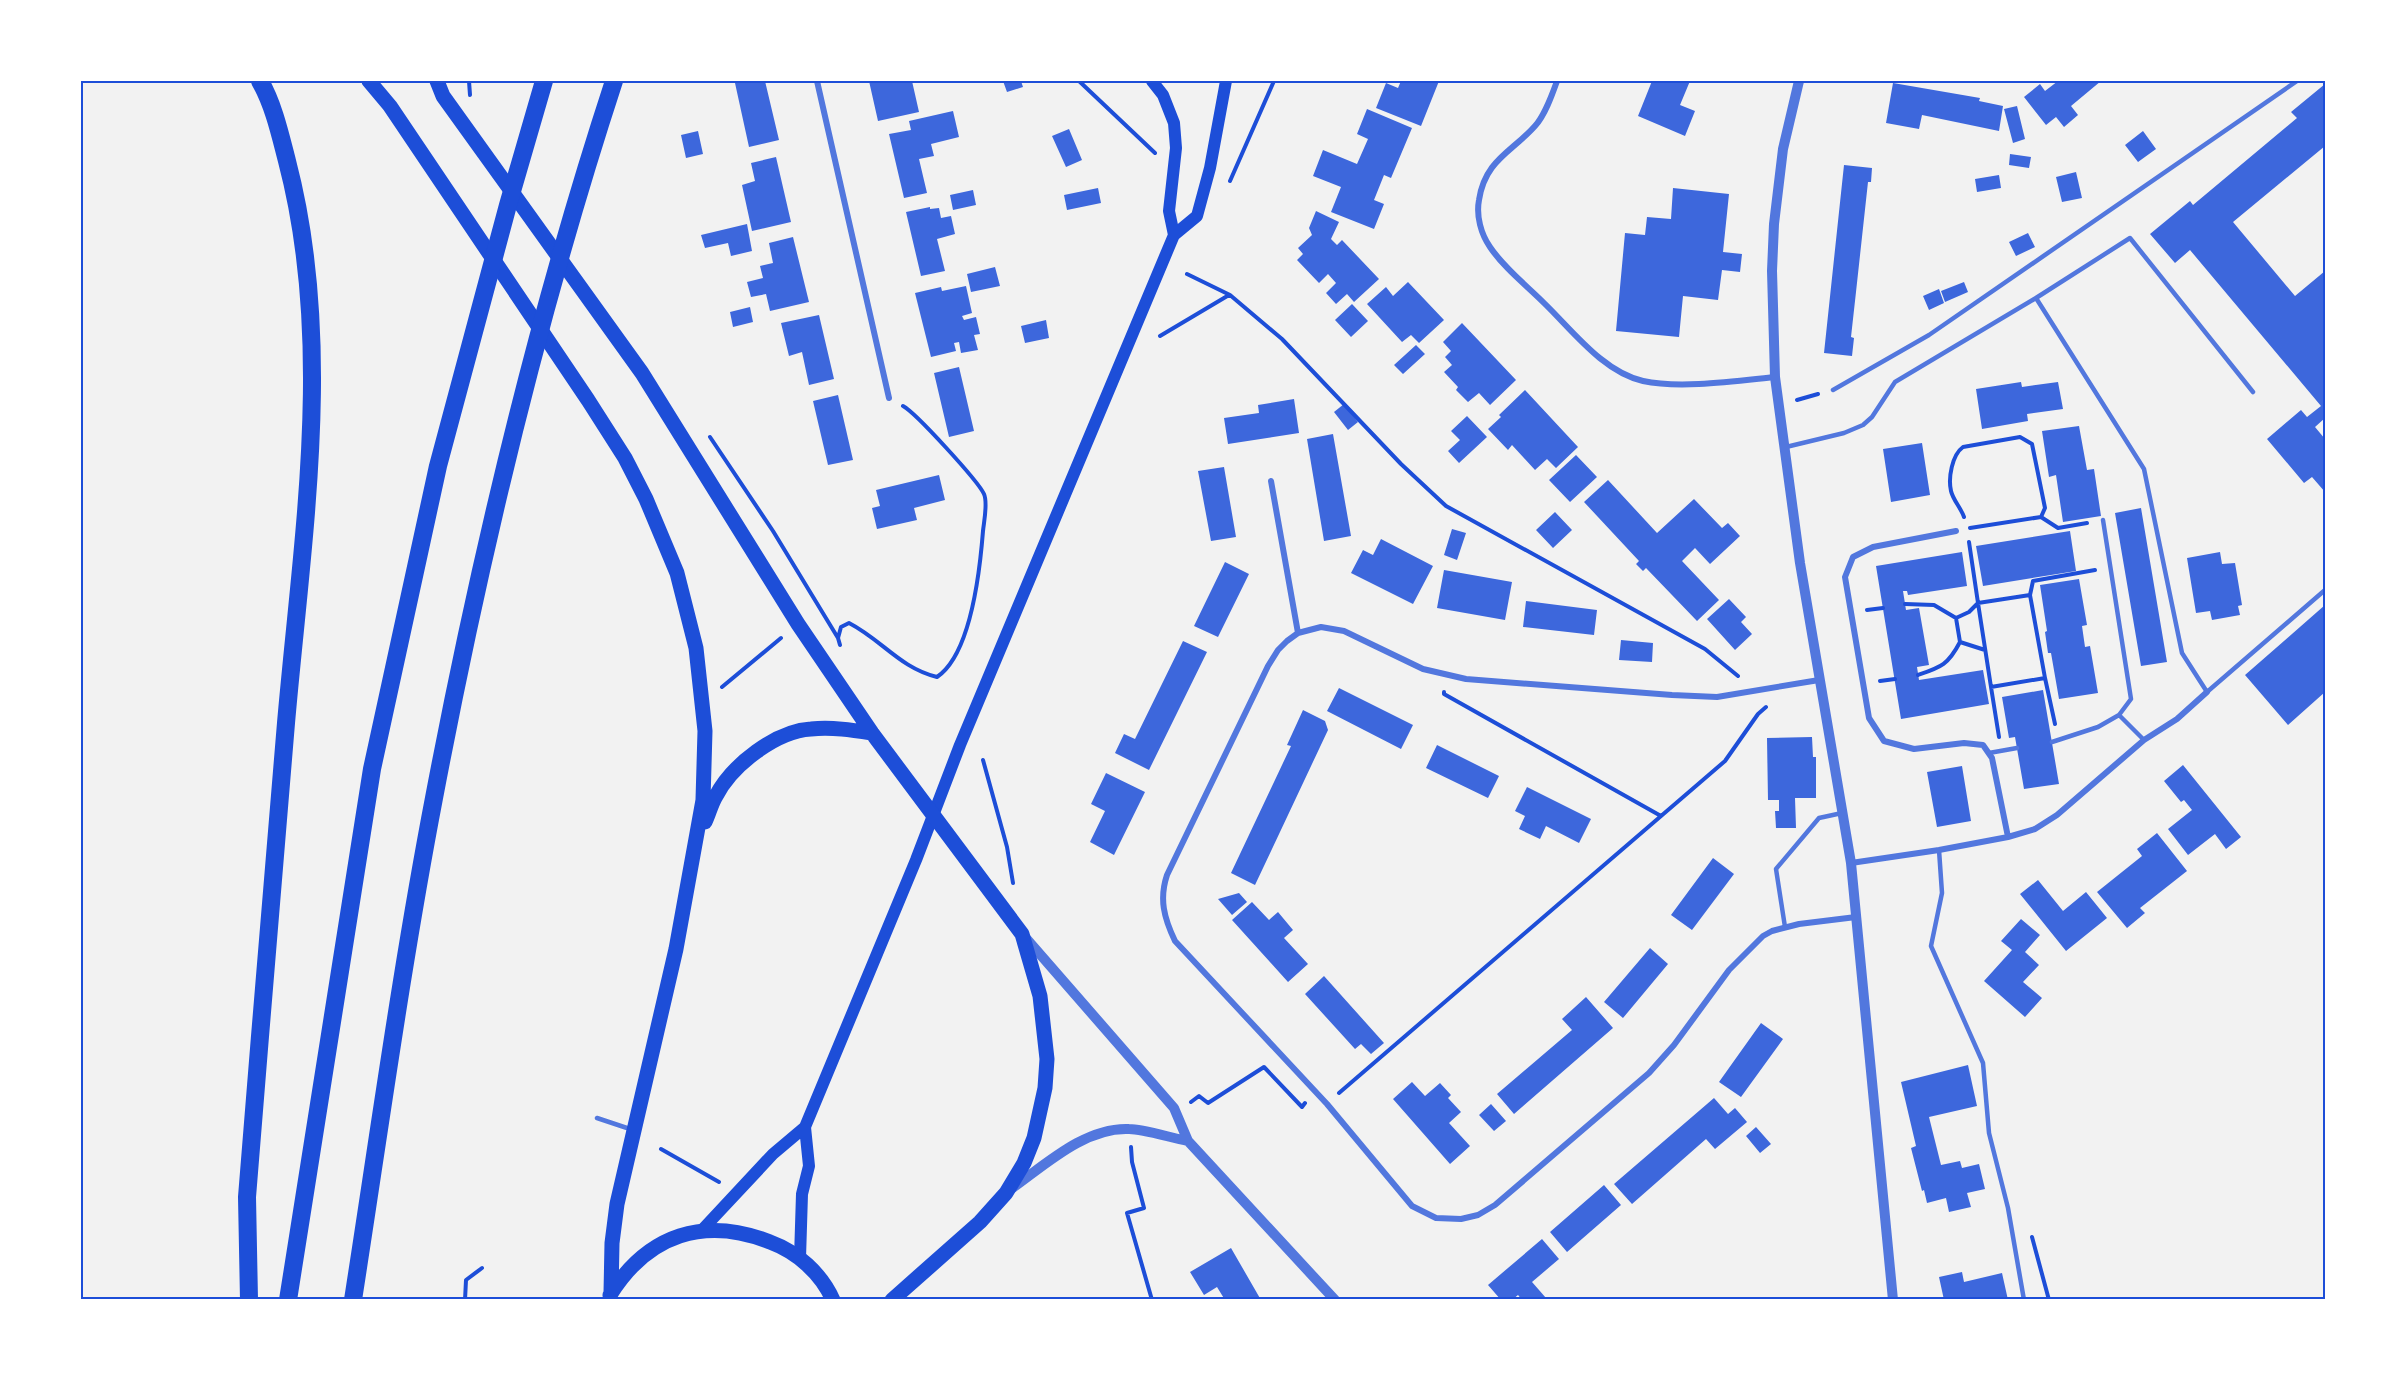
<svg xmlns="http://www.w3.org/2000/svg" width="2406" height="1381" font-family="Inter,sans-serif">
  <style>
    .building { fill: #3d67dc }
    .lines { fill: none; stroke-linecap: round; stroke-linejoin: round }
    .path { stroke: #1d4ed8; stroke-width: 4 }
    .service { stroke: #5277de; stroke-width: 4.5 }
    .minor { stroke: #5277de; stroke-width: 6 }
    .tertiary { stroke: #5277de; stroke-width: 10 }
    .secondary { stroke: #1d4ed8; stroke-width: 12 }
    .primary { stroke: #1d4ed8; stroke-width: 15 }
    .motorway { stroke: #1d4ed8; stroke-width: 18 }
    .neatline { fill: none; stroke: #1d4ed8; stroke-width: 2 }
  </style>
  <rect width="100%" height="100%" fill="#f2f2f2"/>
  <path class="building" d="M745 81H765L779 140 749 147 735 83Z
    M869 81H912L919 112 878 121Z
    M1003 81H1021L1023 87 1007 92Z
    M1401 81H1439L1421 126 1376 108 1386 83 1398 88Z
    M1652 81H1690L1680 105 1695 111 1685 136 1638 116Z
    M2058 81H2101L2071 106 2078 115 2064 127 2056 117 2046 125 2024 97 2040 84 2045 91Z
    M1893 83 1980 98 1979 101 2003 106 1999 131 1922 115 1919 129 1886 123Z
    M2325 84V146L2233 222 2295 296 2325 271V418L2315 427 2325 439V492L2312 477 2304 483 2267 439 2301 410 2307 417 2321 406 2190 250 2175 263 2150 234 2190 201 2193 205 2297 118 2291 112Z
    M2017 106 2025 139 2013 143 2004 109Z
    M1367 109 1412 128 1391 178 1384 175 1374 200 1384 204 1374 229 1331 212 1341 187 1313 176 1323 150 1357 164 1368 139 1357 134Z
    M953 111 959 137 931 144 934 156 919 159 927 193 904 198 889 134 911 130 909 121Z
    M1069 129 1082 160 1066 167 1052 136Z
    M698 131 703 154 686 158 681 135Z
    M2143 131 2156 149 2138 162 2125 145Z
    M2010 154 2031 157 2029 168 2009 165Z
    M776 157 791 222 752 231 742 185 755 181 751 163Z
    M1844 165 1872 168 1871 182H1868L1856 292 1851 337 1854 338 1852 356 1824 353Z
    M2076 172 2082 198 2062 202 2056 177Z
    M1999 175 2001 188 1977 192 1975 179Z
    M1098 188 1101 203 1067 210 1064 195Z
    M1673 188 1729 194 1723 252 1742 254 1740 272 1722 270 1718 300 1683 296 1679 337 1616 331 1625 233 1645 235 1647 217 1671 219Z
    M973 190 976 205 953 210 950 195Z
    M930 207V209L939 208 941 218 951 216 955 234 937 239 945 271 921 276 906 212Z
    M1316 211 1339 222 1331 239 1337 245 1342 240 1379 279 1354 302 1347 294 1336 304 1326 293 1336 283 1328 274 1319 283 1297 260 1303 254 1298 248 1312 235 1309 228Z
    M747 224 752 251 731 256 728 243 705 248 701 235Z
    M2028 233 2035 247 2016 256 2009 242Z
    M793 237 809 302 770 311 766 294 751 297 747 282 763 278 760 266 773 263 769 243Z
    M995 267 1000 286 971 292 967 274Z
    M1408 282 1444 320 1419 343 1411 335 1402 342 1367 304 1386 287 1393 296Z
    M1964 282 1968 292 1945 302 1941 291Z
    M966 286 972 313 962 316 964 320 976 317 980 334 974 335 978 350 961 353 959 342 954 343 956 351 931 357 915 293 941 287 942 291Z
    M1939 289 1944 303 1929 310 1923 296Z
    M1352 304 1368 321 1351 337 1335 320Z
    M750 307 753 322 733 327 730 312Z
    M819 315 834 379 809 385 802 352 789 356 781 323Z
    M1046 320 1049 338 1025 343 1021 326Z
    M1462 323 1516 380 1490 405 1479 393 1468 402 1456 390 1458 387 1444 372 1452 365 1445 357 1451 351 1443 342Z
    M1416 345 1425 354 1403 374 1394 365Z
    M959 367 974 431 949 437 934 373Z
    M2021 382 2022 387 2058 382 2063 409 2027 414 2028 421 1982 429 1976 389Z
    M1525 390 1578 447 1556 468 1547 459 1535 470 1512 445 1508 450 1488 429 1501 417 1499 415Z
    M838 395 853 460 828 465 813 401Z
    M1294 399 1299 433 1228 444 1224 418 1259 413 1258 405Z
    M1344 404 1358 422 1348 430 1334 412Z
    M1467 416 1487 437 1459 463 1448 451 1460 440 1451 431Z
    M2079 426 2087 470 2094 469 2101 516 2063 522 2056 475 2049 477 2042 431Z
    M1333 434 1351 536 1324 541 1307 439Z
    M1922 443 1930 495 1891 502 1883 449Z
    M1576 455 1597 477 1570 502 1549 480Z
    M1224 467 1236 537 1211 541 1198 471Z
    M939 475 945 500 914 508 917 520 877 529 872 508 880 506 876 490Z
    M1608 480 1657 533 1694 499 1722 528 1728 523 1740 536 1710 564 1695 548 1682 561 1719 600 1697 621 1646 568 1643 571 1636 564 1639 561 1584 502Z
    M2141 508 2167 662 2141 666 2115 513Z
    M1555 512 1572 530 1553 548 1536 530Z
    M1452 529 1466 533 1457 560 1444 555Z
    M2070 531 2076 571 1983 586 1976 546Z
    M1381 539 1433 566 1413 604 1351 573 1363 550 1373 555Z
    M1962 552 1967 586 1908 595 1907 591H1903L1906 610 1919 608 1929 665 1917 667 1919 680 1983 670 1989 704 1901 719 1876 566Z
    M2220 552 2222 564 2235 563 2242 605 2238 606 2240 615 2212 620 2210 611 2196 613 2187 558Z
    M1225 562 1249 574 1218 637 1194 626Z
    M1444 570 1512 582 1505 620 1437 608Z
    M2079 579 2087 625 2082 626 2085 647 2090 646 2098 693 2059 699 2051 653H2048L2045 632 2047 631 2040 585Z
    M1729 599 1746 617 1741 622 1752 634 1735 650 1707 619Z
    M1526 601 1597 610 1594 635 1523 627Z
    M2325 605V692L2288 725 2245 675Z
    M1621 640 1653 643 1652 662 1619 660Z
    M1183 641 1207 652 1149 770 1115 753 1124 734 1135 739Z
    M1339 688 1413 725 1401 749 1327 711Z
    M2043 690 2059 784 2024 789 2015 737 2009 738 2002 697Z
    M1303 710 1325 721 1328 730 1255 885 1231 873 1291 746 1287 745Z
    M1812 737 1813 757H1816V798H1795L1796 828H1776L1775 811H1779V800H1768L1767 738Z
    M1437 745 1499 776 1488 798 1426 768Z
    M2183 765 2241 837 2226 849 2215 834 2188 855 2168 829 2192 810 2184 800 2181 802 2164 781Z
    M1962 766 1971 821 1937 827 1927 772Z
    M1106 773 1145 792 1114 855 1090 842 1105 811 1091 804Z
    M1527 787 1591 819 1579 843 1546 826 1540 839 1519 829 1525 816 1515 811Z
    M2157 833 2187 871 2140 908 2145 913 2127 928 2097 892 2142 856 2137 849Z
    M1713 858 1734 874 1692 930 1671 915Z
    M2038 880 2063 911 2086 892 2107 918 2066 951 2020 894Z
    M1239 893 1247 902 1232 915 1218 899Z
    M1252 902 1269 920 1278 912 1293 930 1284 938 1308 964 1288 982 1232 920Z
    M2021 919 2040 935 2025 952 2039 965 2023 982 2042 998 2025 1017 1984 981 2012 950 2001 941Z
    M1650 948 1668 964 1623 1018 1604 1002Z
    M1324 976 1384 1043 1371 1054 1361 1044 1355 1049 1305 994Z
    M1586 997 1613 1028 1514 1114 1497 1094 1572 1030 1562 1019Z
    M1761 1023 1783 1039 1741 1097 1719 1082Z
    M1968 1065 1977 1106 1929 1117 1941 1165 1960 1161 1962 1168 1979 1164 1985 1189 1967 1193 1971 1207 1949 1212 1946 1198 1927 1203 1924 1190 1922 1191 1911 1148 1916 1146 1901 1082Z
    M1412 1082 1425 1096 1440 1083 1451 1095 1448 1098 1461 1112 1449 1123 1470 1146 1450 1164 1393 1099Z
    M1714 1098 1728 1114 1735 1108 1747 1122 1715 1149 1706 1139 1632 1204 1614 1184Z
    M1491 1104 1506 1121 1494 1131 1479 1115Z
    M1756 1127 1771 1144 1760 1153 1746 1136Z
    M1604 1185 1621 1205 1567 1252 1550 1232Z
    M1542 1239 1559 1259 1532 1282 1546 1298 1543 1300H1522L1518 1295 1512 1300H1501L1488 1285Z
    M1231 1248 1261 1300H1225L1217 1287 1204 1295 1190 1272Z
    M1962 1272 1964 1282 2002 1273 2008 1300H1944L1939 1277Z"/>
  <g class="lines">
    <path class="path" d="M469 81 470 95
      M1079 81 1155 153
      M1230 181 1274 81
      M1187 274 1230 295 1282 339 1401 464 1446 506 1705 649 1738 676
      M1160 336 1229 295
      M1797 400 1818 394
      M710 437 773 531 838 638
      M1964 517C1961 508 1953 500 1951 491 1948 478 1952 455 1963 447L2020 437 2032 444 2045 508 2041 517
      M1970 528 2041 517 2058 528 2087 523
      M2030 595 1978 603 1991 687 2045 678 2030 595 2033 581 2095 570
      M1905 604 1934 605 1956 618 1969 612 1978 603 1969 542
      M1867 610 1883 608
      M1956 618 1960 642
      M840 645 838 638 841 627 849 623C882 640 900 668 937 677 971 654 980 569 983 531 984 521 988 503 984 494 978 481 916 413 903 406
      M1918 675C1941 667 1948 665 1960 642L1985 650
      M2045 678 2055 724
      M1880 681 1895 679
      M722 687 781 638
      M1991 687 1999 737
      M1444 692V694L1661 816
      M983 760 1007 847 1013 883
      M1339 1093 1725 761 1758 714 1766 707
      M1191 1102 1199 1096 1208 1103 1264 1067 1302 1107 1305 1103
      M1131 1147 1132 1162 1144 1208 1127 1213 1152 1300
      M661 1149 719 1182
      M2032 1237 2049 1300
      M465 1300 466 1280 482 1268"/>
    <path class="service" d="M2036 298 2130 238 2253 392
      M1833 390 1929 335 2297 81
      M1786 447 1844 433 1863 425 1872 417 1895 382 2036 298 2144 469 2182 653 2207 692 2325 590
      M2103 520 2131 699 2119 715 2144 740
      M2052 742 2098 727 2119 715
      M1989 753 2017 748
      M1939 850 1942 893 1931 946 1983 1063 1989 1133 2008 1208 2024 1300
      M1785 927 1776 869 1819 818 1842 813
      M597 1118 633 1130"/>
    <path class="minor" d="M817 81 889 398
      M1557 81C1552 95 1545 115 1535 126 1512 152 1485 160 1479 200 1476 216 1481 234 1490 247 1504 268 1526 285 1544 303 1572 330 1603 372 1643 381 1680 389 1736 381 1775 377
      M1271 481 1298 633
      M1956 531 1873 547 1853 557 1845 577 1869 718 1884 741 1914 749 1964 743 1983 745 1992 758 2008 837
      M1819 680 1717 697 1672 695 1466 679 1423 669 1344 631 1321 627 1298 633 1287 641 1278 650 1268 666 1167 875C1159 899 1164 918 1175 941L1327 1104 1412 1206 1436 1218 1461 1219 1478 1215 1495 1205 1649 1073 1674 1045 1729 970 1763 936 1772 931 1799 924 1856 917
      M1851 863 1939 850 2008 837 2035 829 2057 815 2144 740 2177 719 2207 692"/>
    <path class="tertiary" d="M1799 81 1783 149 1774 224 1772 271 1775 377 1800 563 1851 863 1893 1300
      M1025 937 1174 1108 1188 1141 1335 1300
      M1011 1189C1045 1165 1085 1127 1129 1129 1144 1129 1171 1138 1188 1141"/>
    <path class="secondary" d="M1152 81 1163 95 1174 123 1176 148 1169 211 1174 235
      M702 1230 773 1154 805 1127
      M800 1258 802 1194 809 1166 805 1127 916 860 960 745 1174 235 1197 216 1210 168 1226 81"/>
    <path class="primary" d="M369 81 390 106 588 400 625 458 646 499 677 573 696 648 705 731 703 800 676 949 617 1204 612 1243 611 1293
      M437 81 443 96 642 373 798 624 872 733 1022 934 1040 996 1047 1059 1045 1088 1034 1138 1024 1163 1006 1193 980 1222 892 1300
      M705 822C709 814 711 804 716 796 732 765 776 731 811 729 832 727 852 730 872 733
      M610 1295C648 1234 705 1216 770 1242 797 1252 821 1273 833 1300"/>
    <path class="motorway" d="M249 1300 247 1197C260 1039 272 881 286 723 302 538 335 344 287 161 280 134 274 106 260 81
      M288 1300 372 769 438 466 508 205 544 81
      M353 1300C379 1133 402 965 434 798 480 556 537 316 614 81"/>
  </g>
  <rect width="2406" height="1381" fill="none" stroke="#ffffff" stroke-width="165"/>
  <rect x="82" y="82" width="2242" height="1216" class="neatline"/>
</svg>
